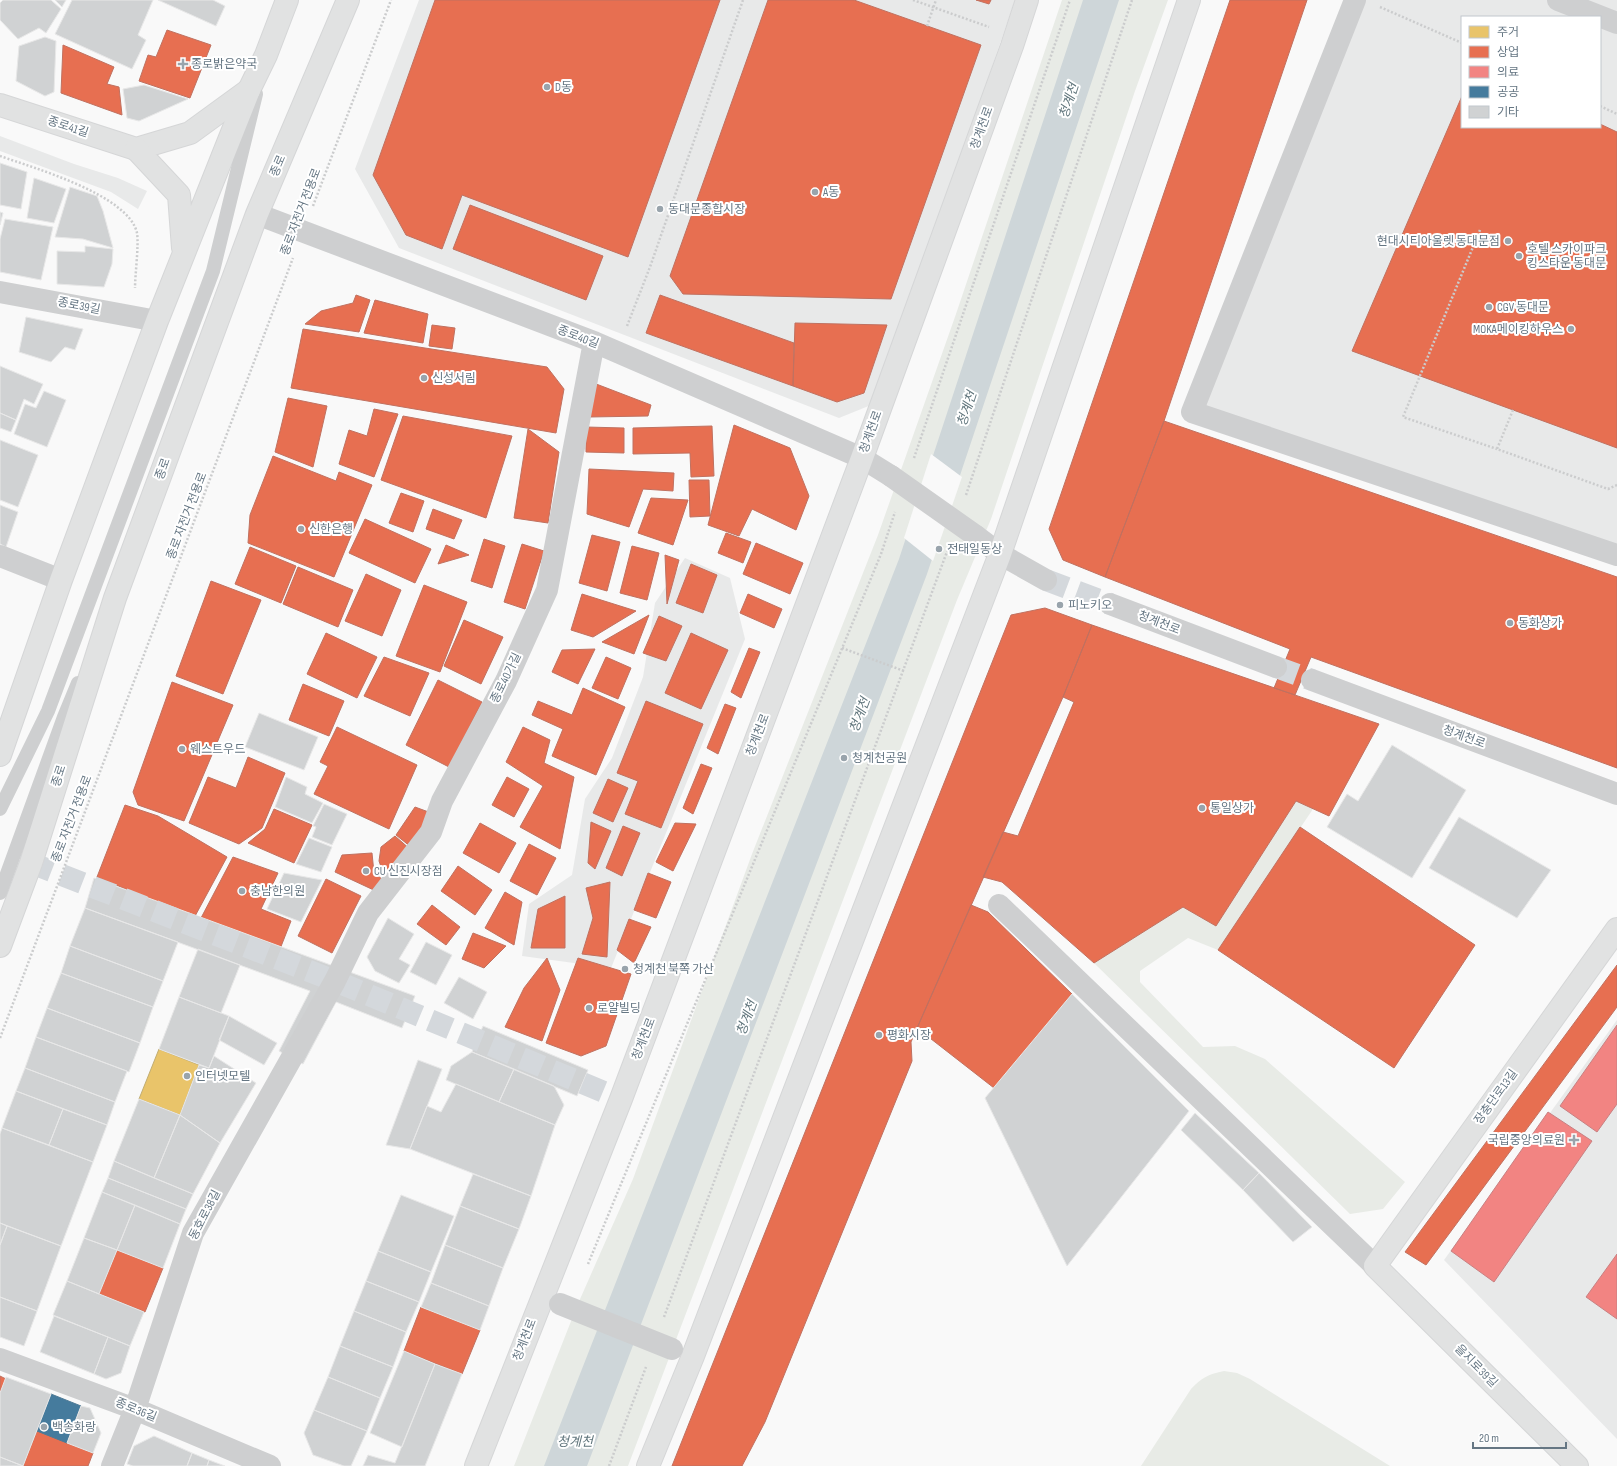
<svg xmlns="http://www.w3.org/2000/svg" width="1617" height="1466" font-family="'Sofia Sans Condensed','Noto Sans KR',sans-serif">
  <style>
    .built { fill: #e8e9e9; fill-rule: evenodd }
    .green { fill: #e8ebe6 }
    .water { fill: #ced6d9 }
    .pier { fill: #f9f9f9 }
    .homes { fill: #e9c46a; stroke: #c1ad72 }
    .shops { fill: #e76f51; stroke: #c07160 }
    .health { fill: #f28482; stroke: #c88082 }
    .public { fill: #457b9d; stroke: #4f7a95 }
    .building { fill: #d0d2d3; stroke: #e8e8e8 }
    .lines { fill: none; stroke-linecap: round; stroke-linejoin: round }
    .street-tunnel { stroke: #d4d8dc; stroke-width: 22; stroke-dasharray: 22 11; stroke-linecap: butt }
    .secondary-casing { stroke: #d5d6d7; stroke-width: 24 }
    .primary-casing { stroke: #d5d6d7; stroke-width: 24 }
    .path { stroke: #cbcccd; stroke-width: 2.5; stroke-dasharray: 2 2; stroke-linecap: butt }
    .lane { stroke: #cecfd0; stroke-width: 14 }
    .street { stroke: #cecfd0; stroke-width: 22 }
    .secondary { stroke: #e1e2e2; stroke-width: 22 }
    .primary { stroke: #e1e2e2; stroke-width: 22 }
    .path-bridge { stroke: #cbcccd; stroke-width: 2.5; stroke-dasharray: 2 2; stroke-linecap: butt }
    .street-bridge { stroke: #cecfd0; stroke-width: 22 }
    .poi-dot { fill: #99a4ac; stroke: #fff; stroke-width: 1.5 }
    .labels { text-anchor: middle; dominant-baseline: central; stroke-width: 4; stroke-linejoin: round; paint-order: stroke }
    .poi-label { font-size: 12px; fill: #657683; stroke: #fff; text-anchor: start }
    .street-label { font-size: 12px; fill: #657683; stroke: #fff }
    .water-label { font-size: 13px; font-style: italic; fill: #60757c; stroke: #fff }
  </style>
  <rect width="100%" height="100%" fill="#f9f9f9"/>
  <path class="built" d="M419 0H1015L876 403 839 418 399 248 355 169Z
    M1355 0H1617V555L1192 412ZM1462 17H1600V127H1462Z
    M0 136 74 164 118 178 147 191 138 209 111 192 0 151Z
    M685 558 730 578 745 639 611 968 522 956 529 904 572 875 585 799 612 758 643 677 655 603Z
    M1617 1020V1439L1444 1260Z"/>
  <path class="green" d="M1062 0H1168L1135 91 991 519 957 600 628 1466H514L577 1306 633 1179 752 854 878 535 956 314Z
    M1296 801 1313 809 1218 950 1188 938 1140 971V982L1203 1047 1235 1046 1265 1059 1405 1182 1383 1209 1350 1214 1094 963 1183 907 1216 926Z
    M1224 1371 1237 1373 1250 1379 1390 1466H1141L1191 1389C1201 1378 1209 1374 1224 1371Z"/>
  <path class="water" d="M1083 0H1119L927 574 587 1466H544L899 559Z"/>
  <path class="pier" d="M931 454 962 477 933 561 904 538Z"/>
  <path class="homes" d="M159 1049 199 1065 180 1115 139 1099Z"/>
  <path class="shops" d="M435 0H720L628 257 462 195 442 249 406 235 373 175Z
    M768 0H854L981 45 891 299 683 294 670 276Z
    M976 0H991L989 4Z
    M1230 0H1307L1164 421 1105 577 1063 560 1049 529Z
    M167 30 211 45 190 98 139 81 148 55 156 57Z
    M63 45 114 67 107 84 119 87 122 115 61 93Z
    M1462 96V127H1600V124L1617 132V448L1352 351Z
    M470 205 603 256 586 300 453 249Z
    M356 295 370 300 359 332 305 324 321 311 353 303Z
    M660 295 794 343 793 386 646 333Z
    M375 300 428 314 423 343 364 333Z
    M795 323 887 325 864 393 837 402 793 386Z
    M432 325 455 328 452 349 429 346Z
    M303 329 547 367 564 389 556 433 291 388Z
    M591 382 651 405 648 416 589 417Z
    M288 398 327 406 313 467 275 452Z
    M374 409 398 414 374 477 339 464 349 430 367 436Z
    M403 416 512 436 486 518 381 480Z
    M1164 421 1617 577V768L1311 657 1295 695 1274 688 1290 649 1105 577Z
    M734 425 790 448 809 496 796 530 752 509 739 536 708 525Z
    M712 426 714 476 691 477 690 453 633 454V428Z
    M586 427 624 428V453L586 452Z
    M528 429 559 452 548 523 514 518Z
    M273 456 336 481 339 472 372 485 334 577 248 543 250 515Z
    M589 469 674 473 673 491 643 489 629 527 587 514Z
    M689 480H709L710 516 690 517Z
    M401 493 424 501 413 532 389 523Z
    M651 498 688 500 673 545 638 533Z
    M433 509 462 520 454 539 426 529Z
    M365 519 431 549 415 583 349 553Z
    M726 533 751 542 743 563 718 553Z
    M592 535 620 542 607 591 579 583Z
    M484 539 505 546 492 588 471 581Z
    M756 543 803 563 790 594 743 574Z
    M522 544 544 551 525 609 504 602Z
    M446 545 469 555 438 564Z
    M632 546 659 553 647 600 620 593Z
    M250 547 296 566 281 603 235 584Z
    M665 555 679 560 667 604Z
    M691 564 717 575 703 613 676 603Z
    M298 567 353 590 338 627 283 604Z
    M366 574 401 590 382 636 345 621Z
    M211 581 261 600 223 694 176 676Z
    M424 585 467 602 440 672 396 656Z
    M582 594 636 611 593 637 571 630Z
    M748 594 782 609 774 628 740 613Z
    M1045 608 1092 625 1063 697 911 1042 912 1061 765 1422 742 1466H672L1011 615Z
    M649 615 634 654 602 642Z
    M659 616 682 626 666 661 643 653Z
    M464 620 503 637 481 684 444 666Z
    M1092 625 1379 724 1329 816 1296 801 1216 926 1183 907 1094 963 1002 882 983 877 1003 832 1018 836 1074 702 1063 697Z
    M326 633 377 657 357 698 307 674Z
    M691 633 728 650 701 709 665 693Z
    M749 648 760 652 741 698 731 692Z
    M595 649 578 684 552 672 562 650Z
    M384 657 429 673 410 716 364 696Z
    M606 657 631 668 618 699 592 688Z
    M438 680 482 702 449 767 406 745Z
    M172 682 233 705 184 821 138 805 133 792Z
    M303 684 344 701 329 736 289 720Z
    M583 688 625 707 596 775 552 756 563 729 532 715 538 701 572 715Z
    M646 701 703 724 661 828 625 814 638 781 617 773Z
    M725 704 736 708 718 754 707 748Z
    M337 727 417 765 389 829 314 794 328 766 320 762Z
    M523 727 550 740 544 763 574 777 560 849 520 827 543 786 506 762Z
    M248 757 285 773 262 828 239 844 189 823 208 777 236 788Z
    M701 764 712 768 693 814 683 808Z
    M507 777 529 789 514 817 492 805Z
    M608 779 628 788 613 822 593 813Z
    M125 805 158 816 227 857 194 918 97 877Z
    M415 807 434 814 411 847 396 835Z
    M274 809 312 825 294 863 248 843 265 829Z
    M591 822 611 831 595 869 588 863Z
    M480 823 516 843 499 873 463 853Z
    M675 823 696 824 673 871 656 862Z
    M623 826 640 833 622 876 606 868Z
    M1300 827 1475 945 1394 1068 1218 950Z
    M395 836 411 850 384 875 379 861 381 847Z
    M529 844 556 858 537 895 510 881Z
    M372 853 374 873 386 882 378 892 335 872 342 855Z
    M233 857 278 873 261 909 291 921 280 949 201 918Z
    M458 866 492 890 475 915 441 891Z
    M648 873 671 882 656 918 634 910Z
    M326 879 361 896 332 953 298 936Z
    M610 882 607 957 582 954 593 918 586 888Z
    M505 892 522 902 514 945 485 928Z
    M565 896V948H531L538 909Z
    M432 905 460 927 446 945 417 924Z
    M971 905 988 912 1072 994 994 1088 917 1028Z
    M629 919 651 927 634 963 617 950Z
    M473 933 506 946 484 968 462 959Z
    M547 958 560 990 542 1041 505 1027 524 988Z
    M578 958 631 974 606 1046 581 1056 546 1043Z
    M1617 965V1007L1426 1265 1405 1252Z
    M117 1250 163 1268 145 1312 99 1294Z
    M421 1307 480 1330 462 1374 404 1351Z
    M0 1376 6 1379 0 1393Z
    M37 1431 93 1453 88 1466H23Z"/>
  <path class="health" d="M1617 1025V1104L1597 1132 1560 1106Z
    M1548 1112 1592 1141 1494 1282 1451 1251Z
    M1617 1254V1319L1586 1297Z"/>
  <path class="public" d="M51 1394 81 1406 67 1443 37 1431Z"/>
  <path class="building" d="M3 0H51L61 9 46 33 39 28 18 39 0 20V3Z
    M55 0H66L62 7Z
    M72 0H153L138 35 146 40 132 69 55 34Z
    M158 0H213L225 6 216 26Z
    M45 37 56 41 54 92 45 96 16 81 19 46Z
    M144 85 188 99 139 121 127 118 123 89Z
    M0 163 27 172 21 209 0 205Z
    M34 178 66 189 54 223 27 218Z
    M70 187 97 196 103 211 113 248 83 239 55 237Z
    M0 212 3 213 0 225Z
    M5 219 53 227 41 280 0 272V239Z
    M85 246 113 249 112 264 104 287 57 284V251L85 252Z
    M26 317 83 329 75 350 65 347 51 362 19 352Z
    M0 366 43 384 34 404 24 399 16 420 0 413Z
    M44 391 66 400 47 447 14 434 25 404 36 408Z
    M0 413 16 420 11 432 0 428Z
    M0 440 38 455 18 507 0 500Z
    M0 505 18 512 6 547 0 544Z
    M259 713 318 737 304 770 245 747Z
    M1392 745 1466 790 1412 878 1327 827 1347 794 1358 801Z
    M286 777 307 787 305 794 323 803 312 823 275 807Z
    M324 804 347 814 332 845 312 837 316 827 313 826Z
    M1459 817 1551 870 1517 918 1429 868Z
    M309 838 332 847 321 872 296 864Z
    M284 873 322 880 301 922 267 909Z
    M94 878 415 996 402 1028 336 1002 303 1064 279 1051 310 991 85 908Z
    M85 908 178 942 163 981 70 946Z
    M388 918 414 934 399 959 410 965 399 983 375 971 367 957Z
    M426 942 452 955 436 985 410 972Z
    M70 946 163 981 153 1007 61 973Z
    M198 949 240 965 221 1013 179 997Z
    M61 973 153 1007 140 1043 47 1008Z
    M459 977 487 992 473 1019 444 1003Z
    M1072 994 1189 1111 1067 1266 985 1098Z
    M179 997 229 1016 209 1068 159 1049Z
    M47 1008 140 1043 129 1072 36 1037Z
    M229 1016 277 1043 264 1065 219 1040Z
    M483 1026 588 1070 577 1096 472 1052Z
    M36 1037 127 1071 115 1102 25 1068Z
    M472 1052 514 1069 499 1102 446 1080 451 1066Z
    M214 1056 256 1083 220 1143 180 1115 199 1065 209 1068Z
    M418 1060 442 1069 410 1149 386 1145Z
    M25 1068 115 1102 107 1125 16 1091Z
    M514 1069 554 1086 564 1105 555 1125 499 1102Z
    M456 1084 555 1125 531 1196 410 1149 427 1106 441 1112Z
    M16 1091 63 1109 49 1145 2 1128Z
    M139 1099 180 1115 154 1178 114 1161Z
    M63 1109 107 1125 93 1162 49 1145Z
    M1195 1113 1259 1173 1243 1190 1181 1130Z
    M180 1115 220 1143 193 1194 154 1178Z
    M2 1128 93 1162 61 1246 0 1223V1134Z
    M114 1161 193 1194 186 1209 108 1178Z
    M1259 1173 1312 1227 1293 1242 1243 1190Z
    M473 1174 531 1196 519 1229 460 1206Z
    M108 1178 186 1209 180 1224 102 1192Z
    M102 1192 135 1205 117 1250 84 1238Z
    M401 1195 454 1216 431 1272 378 1251Z
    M135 1205 180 1224 163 1268 117 1250Z
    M460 1206 519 1229 503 1268 445 1245Z
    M0 1223 7 1226 0 1245Z
    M7 1226 61 1246 37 1311 0 1297V1245Z
    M84 1238 117 1250 99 1294 67 1281Z
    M445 1245 503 1268 489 1306 431 1283Z
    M378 1251 431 1272 419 1302 366 1281Z
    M67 1281 144 1312 130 1346 53 1315Z
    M366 1281 419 1302 406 1332 354 1311Z
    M431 1283 489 1306 480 1330 421 1307Z
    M0 1297 37 1311 24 1346 0 1337Z
    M354 1311 406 1332 393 1367 340 1346Z
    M54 1316 108 1337 94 1374 40 1352Z
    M108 1337 130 1346 121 1373 106 1379 94 1374Z
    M340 1346 393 1367 380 1398 328 1377Z
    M404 1351 435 1364 402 1447 370 1433Z
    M435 1364 462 1374 425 1466H363L368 1455 395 1463Z
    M6 1377 51 1394 23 1466 0 1457V1393Z
    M328 1377 380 1398 367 1431 314 1410Z
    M81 1406 90 1408 101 1433 93 1453 67 1443Z
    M314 1410 367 1431 351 1466H344L313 1455 304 1433Z
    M154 1436 192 1453 187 1466H133L127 1464 134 1446Z
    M192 1453 209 1460 207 1466H187Z
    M0 1457 23 1466H0Z
    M209 1460 225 1466H207Z"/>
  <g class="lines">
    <path class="street-tunnel" d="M1046 580 1110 604
      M1276 667 1312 680
      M31 863 335 981 621 1099"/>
    <defs>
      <path id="secondary" d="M0 105 136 149 190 133 249 90
        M1577 1466 1375 1266 1617 929"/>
      <path id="primary" d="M136 149 179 195 183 248
        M0 755 61 580 157 321 249 90 266 55 287 0
        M0 946 31 863 115 598 257 214 348 0
        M476 1466 621 1099 862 458 1012 46 1027 0
        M648 1466 693 1356 1000 554 1189 0"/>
    </defs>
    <use href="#secondary" class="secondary-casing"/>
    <use href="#primary" class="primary-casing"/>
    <path class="path" d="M913 0 989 27
      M1380 7 1462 43
      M1600 106 1617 114
      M0 156C34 168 129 195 137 233 139 245 135 275 135 288
      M313 206 391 0
      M1480 230 1403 417 1497 449
      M627 326 650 267 743 0
      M1513 410 1497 449 1608 489 1617 485
      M914 458 1070 0
      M966 495 1132 0
      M842 648 904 671
      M0 1038 293 258
      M588 1264 881 554 895 512
      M664 1317 948 549
      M609 1466 646 1367"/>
    <path class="lane" d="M0 809 48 711 213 271 256 94
      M0 893 64 717 78 683"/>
    <path class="street" d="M1355 0 1192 412 1617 555
      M1558 0 1617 23
      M257 214 594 342 862 458 891 476
      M0 292 157 321
      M976 536 1000 554 1046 580
      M0 556 61 580
      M1110 604 1276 667
      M1312 680 1617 794
      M999 905 1375 1266
      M0 1359 135 1409 270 1466
      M112 1466 135 1409 193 1233 335 981 368 913 431 832 442 801 506 681 547 590 594 342"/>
    <use href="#secondary" class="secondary"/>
    <use href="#primary" class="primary"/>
    <path class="path-bridge" d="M927 26 936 0"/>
    <path class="street-bridge" d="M891 476 976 536
      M560 1304 672 1349"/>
  </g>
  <g class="poi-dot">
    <path d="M181 58h4v4h4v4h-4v4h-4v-4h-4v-4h4z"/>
    <circle cx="547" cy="87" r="4"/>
    <circle cx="815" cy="192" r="4"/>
    <circle cx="660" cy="209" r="4"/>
    <circle cx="1508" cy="241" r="4"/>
    <circle cx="1519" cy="256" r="4"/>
    <circle cx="1489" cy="307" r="4"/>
    <circle cx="1571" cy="329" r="4"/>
    <circle cx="424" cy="378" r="4"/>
    <circle cx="301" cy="529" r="4"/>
    <circle cx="939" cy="549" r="4"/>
    <circle cx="1060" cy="605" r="4"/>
    <circle cx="1510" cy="623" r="4"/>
    <circle cx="182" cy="749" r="4"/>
    <circle cx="844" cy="758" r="4"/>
    <circle cx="1202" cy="808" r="4"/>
    <circle cx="366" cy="871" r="4"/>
    <circle cx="242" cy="891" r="4"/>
    <circle cx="625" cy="969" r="4"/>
    <circle cx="589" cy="1008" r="4"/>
    <circle cx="879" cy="1035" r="4"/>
    <circle cx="187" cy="1076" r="4"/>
    <path d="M1572 1134h4v4h4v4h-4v4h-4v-4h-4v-4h4z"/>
    <circle cx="44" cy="1427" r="4"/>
  </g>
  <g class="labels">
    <g class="poi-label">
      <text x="191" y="64">종로밝은약국</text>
      <text x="555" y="87">D동</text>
      <text x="823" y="192">A동</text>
      <text x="668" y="209">동대문종합시장</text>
      <text x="1500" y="241" text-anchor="end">현대시티아울렛 동대문점</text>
      <text x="1527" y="249">호텔 스카이파크<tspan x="1527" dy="14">킹스타운 동대문</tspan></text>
      <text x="1497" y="307">CGV 동대문</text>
      <text x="1563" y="329" text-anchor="end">MOKA메이킹하우스</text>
      <text x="432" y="378">신성서림</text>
      <text x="309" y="529">신한은행</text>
      <text x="947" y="549">전태일동상</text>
      <text x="1068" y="605">피노키오</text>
      <text x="1518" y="623">동화상가</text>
      <text x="190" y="749">웨스트우드</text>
      <text x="852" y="758">청계천공원</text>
      <text x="1210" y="808">통일상가</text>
      <text x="374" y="871">CU 신진시장점</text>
      <text x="250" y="891">충남한의원</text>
      <text x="633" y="969">청계천 북쪽 가산</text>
      <text x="597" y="1008">로얄빌딩</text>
      <text x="887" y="1035">평화시장</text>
      <text x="195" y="1076">인터넷모텔</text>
      <text x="1565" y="1140" text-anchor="end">국립중앙의료원</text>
      <text x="52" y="1427">백송화랑</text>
    </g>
    <g class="street-label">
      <text transform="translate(68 127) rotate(18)">종로41길</text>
      <text transform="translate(982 128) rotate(-70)">청계천로</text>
      <text transform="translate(278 166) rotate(-67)">종로</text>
      <text transform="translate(301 212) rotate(-69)">종로 자전거 전용로</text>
      <text transform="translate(79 306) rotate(11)">종로39길</text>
      <text transform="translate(578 337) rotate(21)">종로40길</text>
      <text transform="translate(871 432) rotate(-70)">청계천로</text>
      <text transform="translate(163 469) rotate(-70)">종로</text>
      <text transform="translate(187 516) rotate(-69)">종로 자전거 전용로</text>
      <text transform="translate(1159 623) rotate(21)">청계천로</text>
      <text transform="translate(506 678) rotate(-64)">종로40가길</text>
      <text transform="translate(758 735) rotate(-69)">청계천로</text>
      <text transform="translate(1464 737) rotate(20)">청계천로</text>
      <text transform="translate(59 776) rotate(-72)">종로</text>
      <text transform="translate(72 819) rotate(-69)">종로 자전거 전용로</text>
      <text transform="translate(644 1039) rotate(-69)">청계천로</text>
      <text transform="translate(1496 1097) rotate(-54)">장충단로13길</text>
      <text transform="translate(205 1215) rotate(-63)">동호로38길</text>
      <text transform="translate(525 1340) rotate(-69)">청계천로</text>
      <text transform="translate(1476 1366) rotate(45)">을지로39길</text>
      <text transform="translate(136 1410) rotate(22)">종로36길</text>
    </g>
    <g class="water-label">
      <text transform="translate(1069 101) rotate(-72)">청계천</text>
      <text transform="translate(967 409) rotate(-72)">청계천</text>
      <text transform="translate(860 715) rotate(-70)">청계천</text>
      <text transform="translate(747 1018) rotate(-70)">청계천</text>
      <text x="575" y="1442">청계천</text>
    </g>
  </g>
  <rect x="1461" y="16" width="140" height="112" fill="#ffffff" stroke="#c1c8cd"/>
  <rect x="1469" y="26" width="20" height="12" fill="#e9c46a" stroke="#c1c8cd"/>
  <text x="1497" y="36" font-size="12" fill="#657683">주거</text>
  <rect x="1469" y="46" width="20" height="12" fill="#e76f51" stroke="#c1c8cd"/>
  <text x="1497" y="56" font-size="12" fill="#657683">상업</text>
  <rect x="1469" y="66" width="20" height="12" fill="#f28482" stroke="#c1c8cd"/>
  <text x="1497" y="76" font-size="12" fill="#657683">의료</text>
  <rect x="1469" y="86" width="20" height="12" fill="#457b9d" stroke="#c1c8cd"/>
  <text x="1497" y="96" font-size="12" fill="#657683">공공</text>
  <rect x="1469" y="106" width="20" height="12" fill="#d0d2d3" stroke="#c1c8cd"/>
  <text x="1497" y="116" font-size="12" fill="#657683">기타</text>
  <path d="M1473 1442v6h93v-6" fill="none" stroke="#657683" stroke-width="2"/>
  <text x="1479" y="1442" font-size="12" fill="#657683" stroke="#ffffff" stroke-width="3" paint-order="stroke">20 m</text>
</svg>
